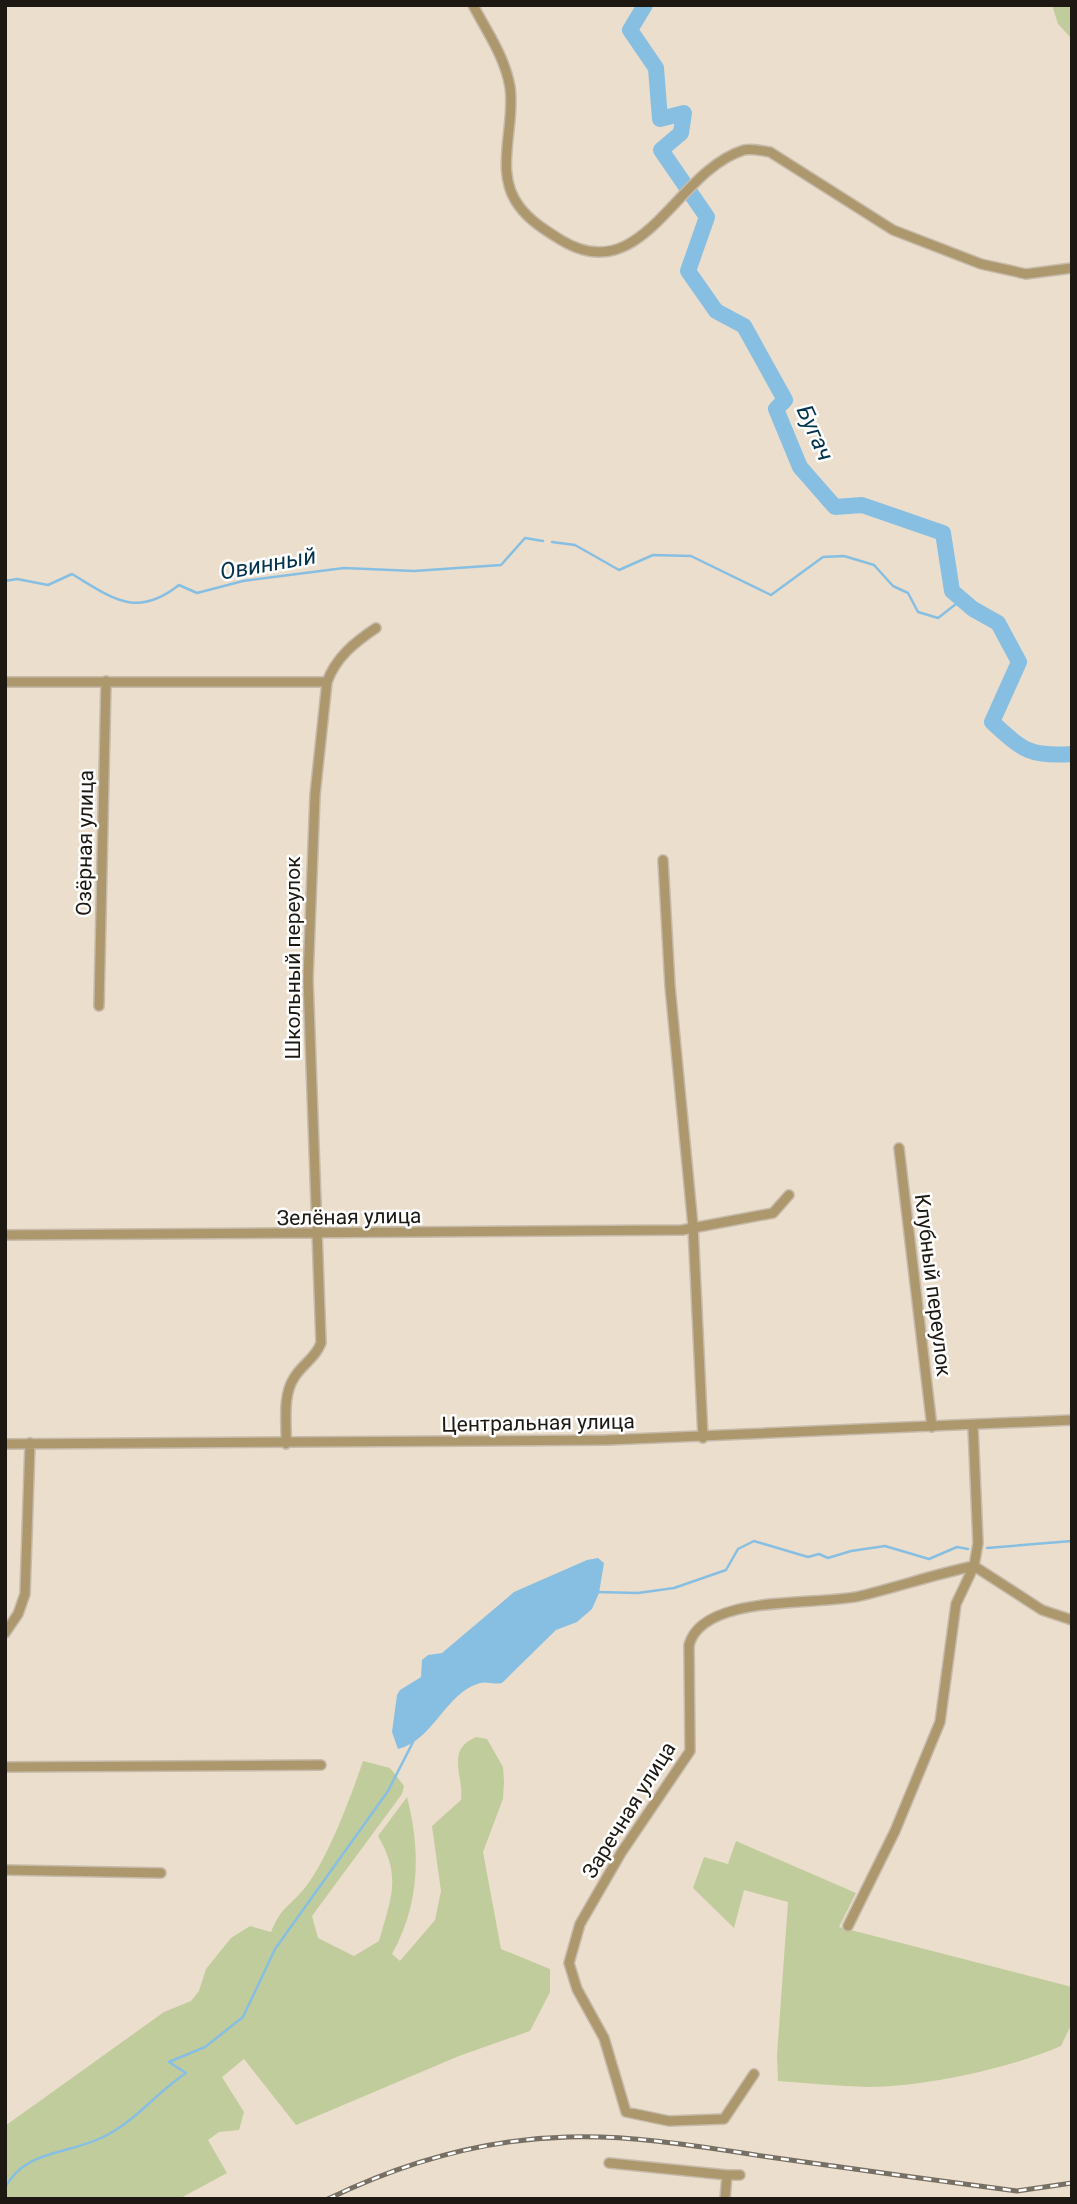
<svg xmlns="http://www.w3.org/2000/svg" width="1077" height="2204" font-family="Roboto,sans-serif">
  <style>
    .green { fill: #c1cc9d }
    .water { fill: #87bfe3 }
    .lines { fill: none; stroke-linecap: round; stroke-linejoin: round }
    .stream { stroke: #87bfe3; stroke-width: 2.5 }
    .river { stroke: #87bfe3; stroke-width: 16 }
    .street-casing { stroke: #c6baab; stroke-width: 12 }
    .street { stroke: #ad986e; stroke-width: 9 }
    .rail-casing { stroke: #776f63; stroke-width: 5 }
    .rail { stroke: #fff; stroke-width: 2.5; stroke-dasharray: 8; stroke-linecap: butt }
    .labels { text-anchor: middle; dominant-baseline: central; stroke-width: 5; stroke-linejoin: round; paint-order: stroke }
    .street-label { font-size: 21px; fill: #1d1812; stroke: #fff }
    .water-label { font-size: 23px; font-style: italic; fill: #03334c; stroke: #fff }
  </style>
  <rect width="100%" height="100%" fill="#ebdecc"/>
  <path class="green" d="M1052 5H1072V39L1058 24Z
    M476 1737 487 1739 503 1767 504 1782 503 1799 483 1852 501 1949 550 1969V1992L530 2031 459 2056 296 2125 244 2059 222 2077 244 2112 239 2130 219 2132 208 2140 227 2173 179 2199H5V2126L164 2012 191 2001 199 1991 206 1969 231 1938 250 1926 271 1932C282 1906 287 1909 303 1890 326 1864 352 1794 363 1761L390 1768 404 1786 402 1794 312 1916 318 1938 354 1956 379 1941C391 1898 402 1877 378 1836L407 1797C421 1851 420 1904 392 1954L400 1961 435 1920 441 1891 432 1826 461 1800C464 1776 445 1750 476 1737Z
    M736 1841 856 1893 839 1927 1072 1987V2023L1061 2046C1011 2068 924 2087 869 2087 838 2086 808 2083 778 2081L777 2055 788 1902 744 1890 734 1928 693 1888 704 1857 728 1864Z"/>
  <path class="water" d="M598 1558 604 1563 599 1593 592 1609 577 1622 556 1630 502 1683C494 1685 487 1681 480 1683 445 1693 434 1740 398 1749L392 1732 397 1695 400 1690 421 1677 422 1660 428 1655 442 1653 514 1592 587 1560Z"/>
  <g class="lines">
    <path class="stream" d="M552 542 575 545 619 570 653 555 691 556 771 595 823 557 844 556 874 565 893 586 908 593 918 612 938 618 956 604 973 609
      M5 581 17 579 48 585 72 574C112 598 136 619 179 585L197 593 243 581 344 568 414 571 501 565 525 538 543 541
      M987 1548 1072 1541
      M596 1592 638 1593 674 1588 726 1570 738 1549 754 1541 808 1557 819 1554 828 1558 851 1551 885 1546 929 1559 957 1547 968 1549
      M5 2188C25 2149 68 2155 103 2137 135 2122 157 2092 186 2073L169 2062 205 2047 243 2017 275 1949 388 1791 413 1742"/>
    <path class="river" d="M645 5 630 30 656 68 660 119 684 113 681 133 661 150 707 217 688 271 716 311 744 326 785 400 776 409 800 467 835 507 862 505 943 533 952 591 973 609 998 623 1019 662 992 722C1023 750 1029 757 1072 754"/>
    <defs>
      <path id="street" d="M473 5C487 32 505 57 510 87 516 126 493 172 519 206 530 221 545 230 561 240 643 290 675 171 744 150 752 148 762 151 770 152L893 230 981 264 1026 274 1072 268
        M5 682H327C336 657 355 642 376 628
        M663 860 670 986 693 1226 703 1438
        M99 1006 106 681
        M899 1148 932 1427
        M5 1235 682 1230 773 1213 789 1195
        M5 1444 607 1440 1072 1420
        M286 1444C287 1424 282 1396 294 1378 302 1364 315 1359 321 1343L308 979 315 795 327 682
        M5 1633 18 1614 25 1594 30 1443
        M5 1767 321 1765
        M5 1870 161 1873
        M848 1926 895 1831 940 1722 956 1604 974 1566 978 1543 973 1426
        M754 2074 724 2119 669 2121 626 2112 604 2038 577 1989 569 1963 580 1924 621 1853 690 1751 689 1645C703 1593 819 1606 860 1596 898 1587 935 1574 974 1566L1042 1610 1072 1620
        M609 2163 727 2175
        M725 2199 727 2175H740"/>
    </defs>
    <use href="#street" class="street-casing"/>
    <use href="#street" class="street"/>
    <defs>
      <path id="rail" d="M328 2199C402 2163 485 2139 568 2137 636 2135 703 2147 769 2157 852 2169 934 2180 1017 2191L1072 2183"/>
    </defs>
    <use href="#rail" class="rail-casing"/>
    <use href="#rail" class="rail"/>
  </g>
  <g class="labels">
    <g class="street-label">
      <text transform="translate(85 843) rotate(-89)">Озёрная улица</text>
      <text transform="translate(293 958) rotate(-90)">Школьный переулок</text>
      <text transform="translate(349 1217) rotate(-1)">Зелёная улица</text>
      <text transform="translate(933 1285) rotate(83)">Клубный переулок</text>
      <text transform="translate(538 1423) rotate(-1)">Центральная улица</text>
      <text transform="translate(629 1810) rotate(-58)">Заречная улица</text>
    </g>
    <g class="water-label">
      <text transform="translate(815 433) rotate(66)">Бугач</text>
      <text transform="translate(268 564) rotate(-10)">Овинный</text>
    </g>
  </g>
  <rect width="1077" height="2204" fill="none" stroke="#1d1812" stroke-width="14"/>
</svg>
